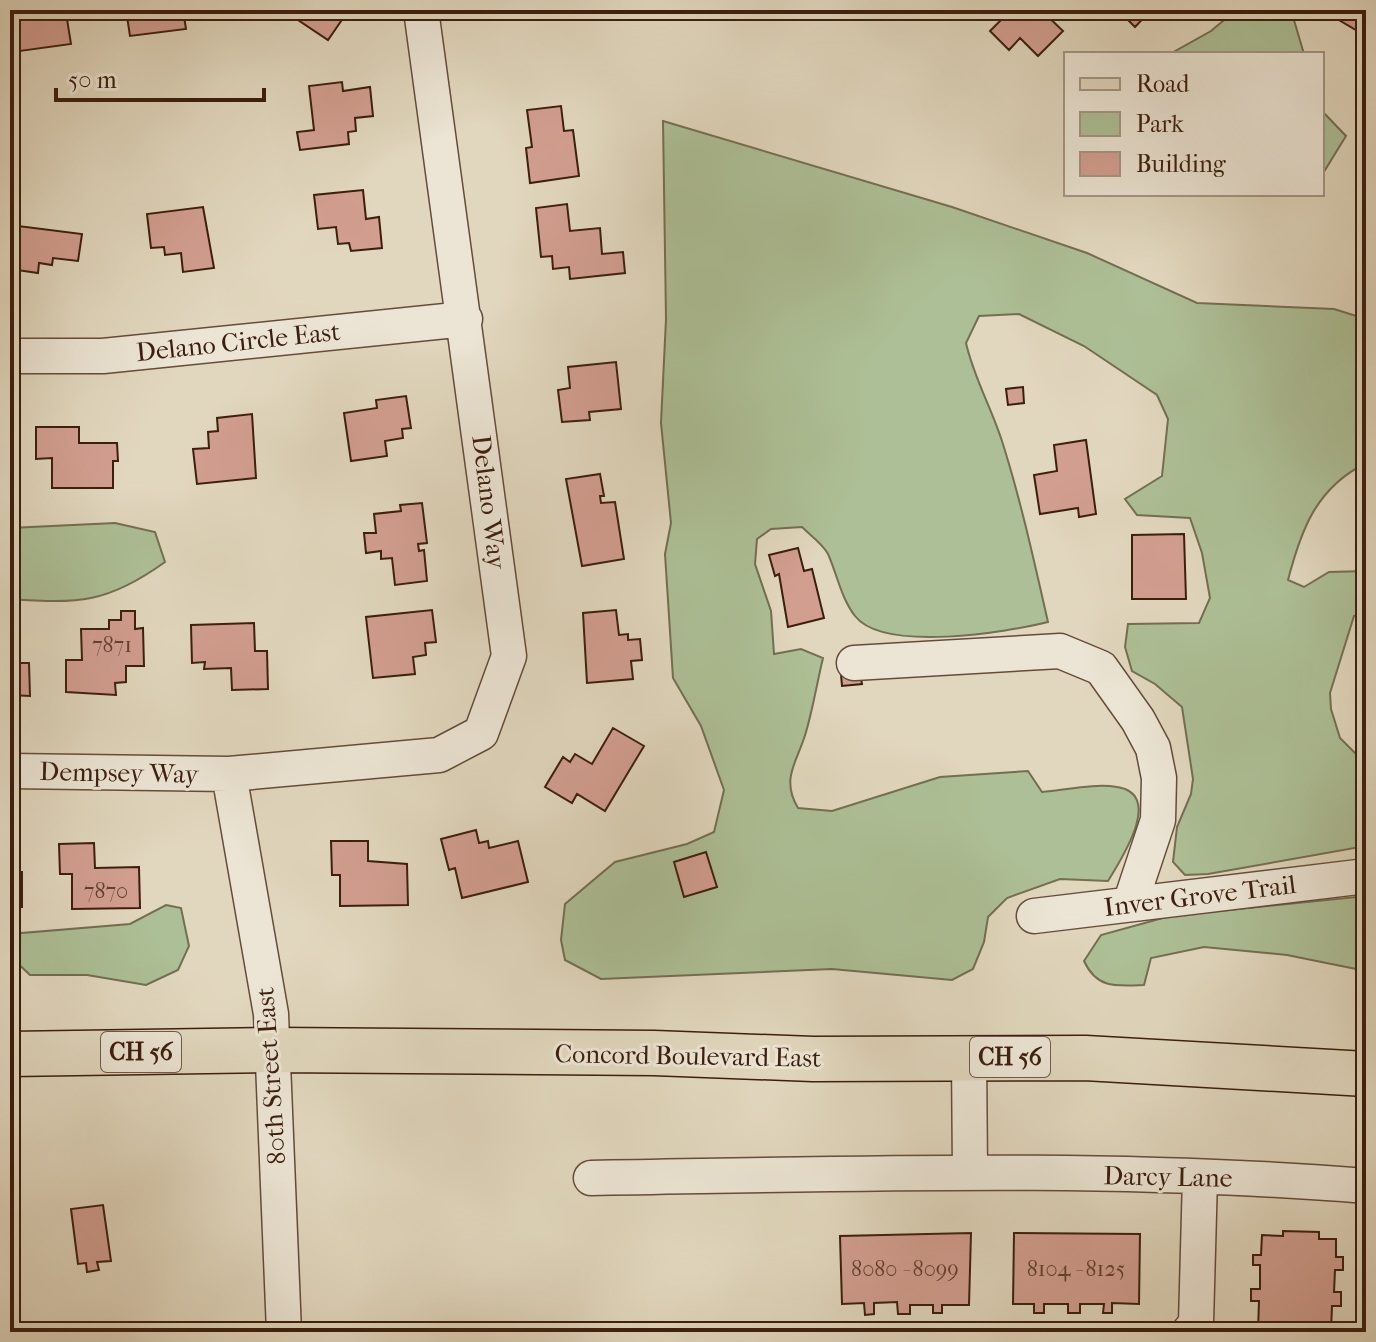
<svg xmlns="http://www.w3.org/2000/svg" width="1376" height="1342" font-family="'IM FELL French Canon',serif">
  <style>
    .green { fill: #adbf96; stroke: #746e52; stroke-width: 2 }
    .building { fill: #d29e90; stroke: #3c1e0e; stroke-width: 2 }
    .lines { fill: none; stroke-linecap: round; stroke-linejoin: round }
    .minor-casing { stroke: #654c3a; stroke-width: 37 }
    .major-casing { stroke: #3c1e0e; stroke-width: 47 }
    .minor { stroke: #ece5d5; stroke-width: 34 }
    .major { stroke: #e1d7be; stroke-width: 44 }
    .labels { text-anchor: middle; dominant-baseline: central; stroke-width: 6; stroke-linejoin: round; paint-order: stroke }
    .number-label { font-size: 22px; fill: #623e2e }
    .shield { fill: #ece5d5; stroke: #715a4a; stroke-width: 2 }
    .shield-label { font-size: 24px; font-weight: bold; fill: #3c1e0e }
    .street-label { font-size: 26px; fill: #3c1e0e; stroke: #ece5d5 }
  </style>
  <rect width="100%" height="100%" fill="#e1d7be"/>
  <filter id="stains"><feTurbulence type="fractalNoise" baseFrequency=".0025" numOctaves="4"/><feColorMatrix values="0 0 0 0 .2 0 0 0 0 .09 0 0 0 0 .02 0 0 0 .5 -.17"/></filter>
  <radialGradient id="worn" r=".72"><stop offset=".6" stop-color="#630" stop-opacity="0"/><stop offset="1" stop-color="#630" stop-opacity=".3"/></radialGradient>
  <path class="green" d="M1230 10H1291L1304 54H1170L1211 31 1230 15Z
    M1322 111 1346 136 1322 175Z
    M663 121 952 207 1087 253 1197 303 1334 309 1366 319V463C1316 488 1301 530 1288 580L1304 587 1329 572 1366 571V615L1354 616 1330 693 1331 709 1340 738 1366 764V846L1208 874 1185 875 1173 862 1177 827 1191 794 1193 779 1182 707 1155 684 1132 671 1125 647 1128 624 1199 623 1210 598 1202 553 1190 518 1137 515 1125 499 1162 476 1168 419 1157 395 1084 346 1019 314 979 316 966 343C974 378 991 407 1002 441 1021 501 1034 561 1048 622 1008 632 884 653 855 616 841 598 837 574 828 554 823 544 810 535 802 527L771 529 757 539 755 564 771 611 774 654 801 649 823 658C817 683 813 708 806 732 798 761 780 778 798 808L832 811 940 777 1028 771 1042 792C1066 790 1095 783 1117 787 1165 794 1120 861 1108 881L1060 879 1007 898 988 917 984 942 973 969 952 980 832 969 601 979 565 960 561 940 565 904 615 862 687 844 714 832 724 790 701 726 673 678 665 554 671 523 661 423 666 319Z
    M115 523 155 532 165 562C108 603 79 604 10 599V528Z
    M1366 896V971L1287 955 1204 947 1151 958 1144 985C1116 986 1097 989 1084 961L1101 935 1170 916Z
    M166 905 181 908 189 946 178 970 146 985 87 975H30L10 956V934L130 924Z"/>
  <path class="building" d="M31 10H76L66 13 71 44 20 51 15 18 32 15Z
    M126 10H183L186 29 130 36Z
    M283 10H346L348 11 328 40Z
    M997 10H1041L1063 31 1038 56 1020 38 1009 50 990 31 1004 17Z
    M1118 10H1151L1135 27Z
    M1322 10H1366V36Z
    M342 82 343 91 370 87 373 116 355 118 356 131 348 132 349 144 300 150 297 132 314 130 309 86Z
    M561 106 564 131 573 130 579 176 530 183 526 148 532 147 527 110Z
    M363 190 366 219 379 217 382 248 351 251 349 243 338 244 336 227 318 229 314 195Z
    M567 204 570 231 600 228 602 254 623 252 625 273 570 279 569 267 553 269 552 256 541 257 536 208Z
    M203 207 214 268 183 272 181 253 165 255 164 247 151 248 147 214Z
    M10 225 82 234 78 261 53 258 52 265 39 263 38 273 10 269Z
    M616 362 621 409 589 412 590 420 562 422 558 390 570 388 568 367Z
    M1023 387 1024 403 1008 405 1006 389Z
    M406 396 411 428 402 429 403 438 385 441 387 456 351 461 344 413 377 408 376 400Z
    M252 414 256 478 197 484 193 449 209 448 208 432 218 431 217 418Z
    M36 427H79V443H117L118 461H113V488H52V458L36 459Z
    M1086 440 1096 514 1079 517 1078 508 1040 514 1034 475 1057 471 1054 445Z
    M600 474 604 496H600L601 503 615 502 624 559 582 566 566 479Z
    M422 503 427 543 418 544 419 551 424 550 427 581 395 585 392 558 381 559V551L366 553 364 533H376L374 514 401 511 400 505Z
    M1184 534 1186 599H1132V535Z
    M798 548 804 571 812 569 824 618 788 627 779 574 775 576 769 555Z
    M432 610 436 642 425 643 426 655 413 657 415 674 373 678 366 617Z
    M616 610 619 635 628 634V640L640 639 642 660 631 661 633 679 587 683 583 613Z
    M121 611H135V629L143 628 144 666H126V682L115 683 116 695 66 692V660H82L81 629H109V620H121Z
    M254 623 255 651H267L268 689 232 690 231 668 204 669 205 662 192 663 191 625Z
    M10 663H29L30 696 10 695Z
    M860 672 862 684 842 686 841 674Z
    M613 728 644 746 605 811 577 794 572 803 545 787 563 757 570 762 575 754 592 764Z
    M476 830 479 843 488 841 489 848 518 841 528 882 462 898 455 868 449 870 441 839Z
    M331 841H368V861L407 864 408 905 340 906V875H332Z
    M94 843 95 868 139 867 140 908 72 909V874H60L59 844Z
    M706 852 717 887 684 897 674 862Z
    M10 872H22V907H10Z
    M103 1205 111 1261 97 1262 99 1270 87 1272 86 1263 78 1264 71 1209Z
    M1283 1231 1319 1232V1239H1336V1257H1343V1270H1335L1334 1292H1341V1306H1332L1331 1332H1258L1259 1301H1251V1289H1260V1265H1253V1255H1261L1262 1235 1283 1236Z
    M971 1233 969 1305H942V1313H933V1305H910V1314H898L897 1302 874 1303V1314L865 1315 864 1303 842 1304 840 1236Z
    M1014 1233 1140 1234 1139 1304 1112 1303V1313H1103L1104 1304H1080V1313H1068V1304H1044V1313H1034V1304H1013Z"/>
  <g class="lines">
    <defs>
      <path id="minor" d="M10 356H103L465 319
        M854 663 1060 651 1101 668 1138 720 1153 748 1159 778 1158 820 1130 904
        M10 771 229 774 439 755 481 733 509 656 421 10
        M229 774 271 1014 284 1332
        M1034 916 1366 876
        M969 1056 970 1173
        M591 1178C849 1174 1109 1165 1366 1186
        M1189 1332 1196 1323 1200 1177"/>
      <path id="major" d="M10 1054 273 1050 654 1053 813 1059 1085 1058 1366 1074"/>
    </defs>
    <use href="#minor" class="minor-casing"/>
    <use href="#major" class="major-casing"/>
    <use href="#minor" class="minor"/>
    <use href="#major" class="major"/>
  </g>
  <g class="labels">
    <g class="number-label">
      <text x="112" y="645">7871</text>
      <text x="106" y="891">7870</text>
      <text x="905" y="1269">8080 - 8099</text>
      <text x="1076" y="1269">8104 - 8125</text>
    </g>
    <g class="shield">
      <rect x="101" y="1032" width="80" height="40" rx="6"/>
      <rect x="970" y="1037" width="80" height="40" rx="6"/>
    </g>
    <g class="shield-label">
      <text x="141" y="1052">CH 56</text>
      <text x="1010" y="1057">CH 56</text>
    </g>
    <g class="street-label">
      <text transform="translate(238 342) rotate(-6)">Delano Circle East</text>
      <text transform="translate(489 502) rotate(83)">Delano Way</text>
      <text transform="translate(119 773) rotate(1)">Dempsey Way</text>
      <text transform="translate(1200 896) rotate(-7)">Inver Grove Trail</text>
      <text transform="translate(688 1056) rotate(1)">Concord Boulevard East</text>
      <text transform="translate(271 1076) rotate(-94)">80th Street East</text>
      <text transform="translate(1168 1177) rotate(1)">Darcy Lane</text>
    </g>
  </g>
  <rect width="1376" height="1342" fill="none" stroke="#e1d7be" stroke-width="40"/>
  <rect x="12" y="12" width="1352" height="1318" fill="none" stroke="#3c1e0e" stroke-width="4"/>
  <rect x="20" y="20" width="1336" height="1302" fill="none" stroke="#3c1e0e" stroke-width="2"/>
  <rect x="1064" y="52" width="260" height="144" fill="#ece5d5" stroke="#a69585" stroke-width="2"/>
  <rect x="1080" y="78" width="40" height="12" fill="#e1d7be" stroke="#a69585" stroke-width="2"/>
  <text x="1136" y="92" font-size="24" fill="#3c1e0e">Road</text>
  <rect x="1080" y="112" width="40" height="24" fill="#adbf96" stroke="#a69585" stroke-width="2"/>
  <text x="1136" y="132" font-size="24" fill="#3c1e0e">Park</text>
  <rect x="1080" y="152" width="40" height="24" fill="#d29e90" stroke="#a69585" stroke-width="2"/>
  <text x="1136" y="172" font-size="24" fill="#3c1e0e">Building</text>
  <path d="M56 88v12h208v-12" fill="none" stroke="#3c1e0e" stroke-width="4"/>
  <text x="68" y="88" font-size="24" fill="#3c1e0e" stroke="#ece5d5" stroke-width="6" paint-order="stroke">50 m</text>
  <rect width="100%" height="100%" filter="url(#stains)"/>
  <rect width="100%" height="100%" fill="url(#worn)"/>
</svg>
